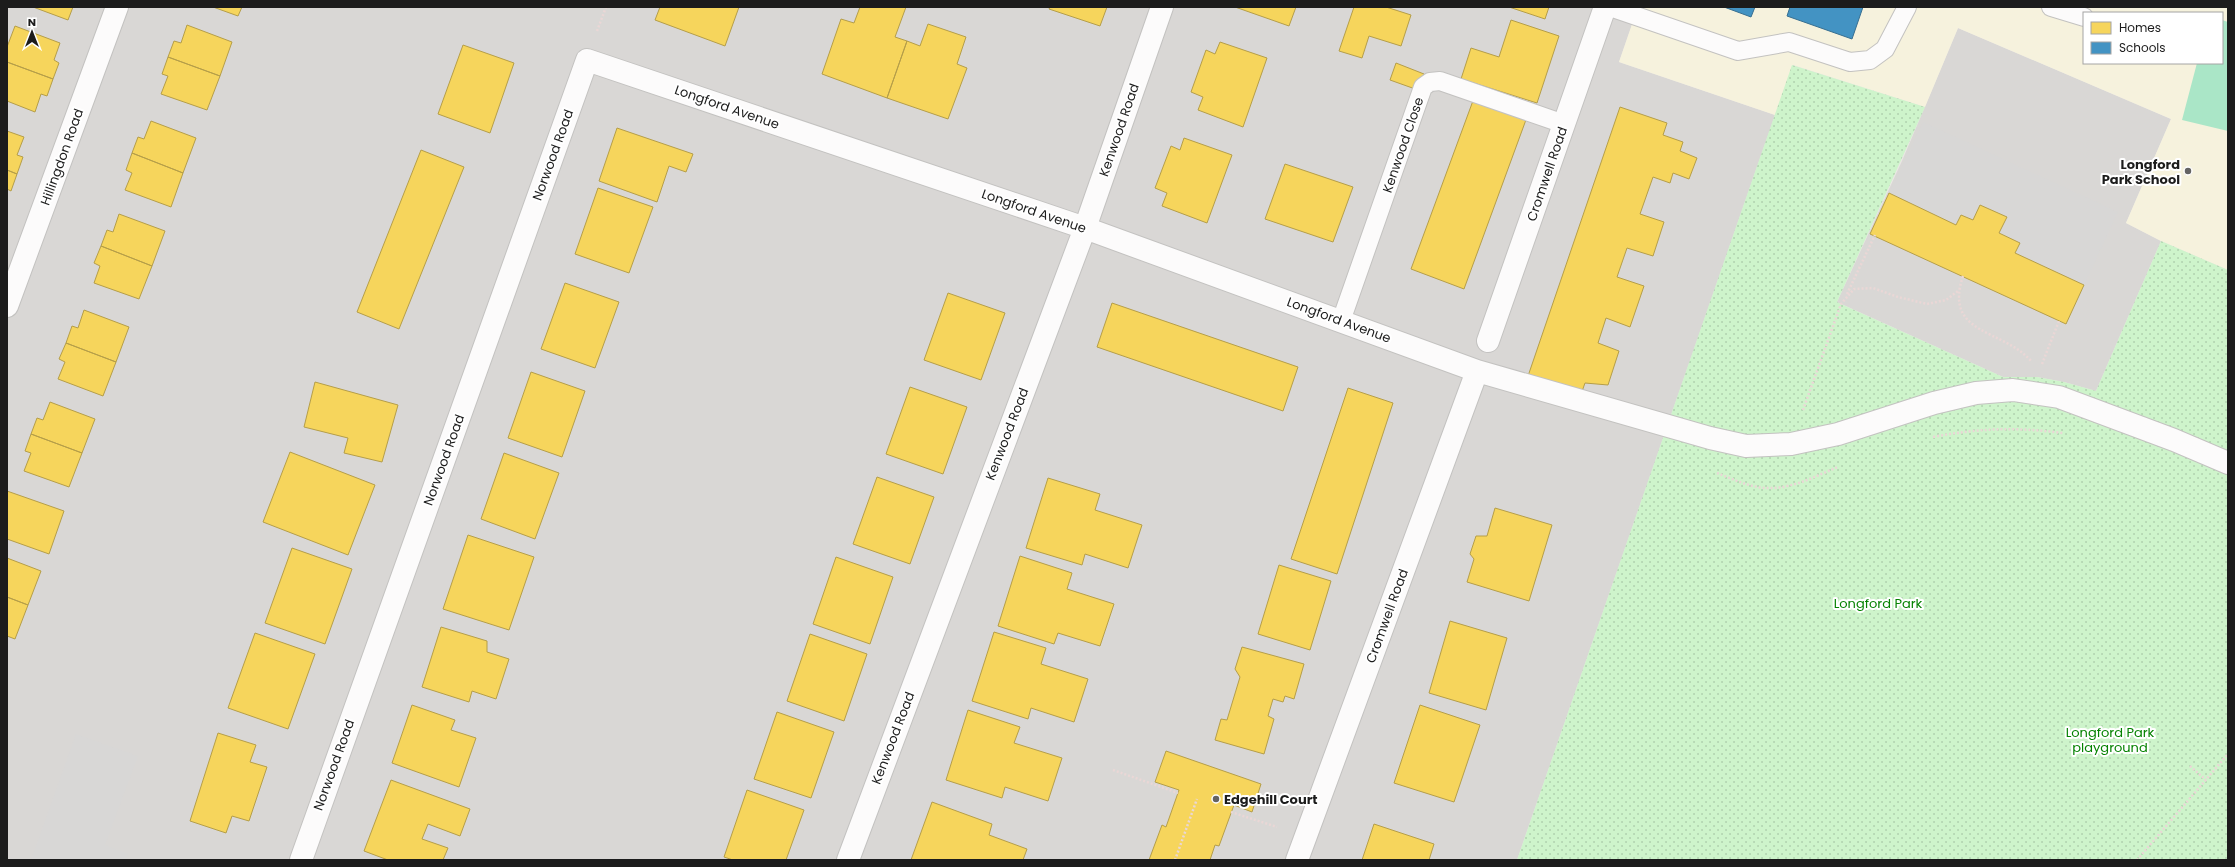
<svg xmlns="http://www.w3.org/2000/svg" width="2235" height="867" font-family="Poppins,sans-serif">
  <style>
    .residential { fill: #d9d7d5 }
    .education { fill: #f6f2dd; fill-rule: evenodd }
    .religious { fill: #d8d7d6 }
    .park { fill: url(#park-dots) }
    .pitch { fill: #aae6c7 }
    .homes { fill: #f6d55c; stroke: #b59e49 }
    .schools { fill: #4393c3; stroke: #376f91 }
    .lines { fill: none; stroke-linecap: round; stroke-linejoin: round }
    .lane-casing { stroke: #c3c2c0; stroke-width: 20 }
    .street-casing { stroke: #c3c2c0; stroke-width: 24 }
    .path { stroke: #ead7d6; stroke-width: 2.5; stroke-dasharray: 2 2; stroke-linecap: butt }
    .lane { stroke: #fcfbfb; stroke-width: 18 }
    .street { stroke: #fcfbfb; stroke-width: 22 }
    .poi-dot { fill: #646362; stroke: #fff; stroke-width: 1.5 }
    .labels { text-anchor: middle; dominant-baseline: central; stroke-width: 4; stroke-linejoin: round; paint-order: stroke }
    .street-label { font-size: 13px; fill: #1c1c1c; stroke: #fff }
    .poi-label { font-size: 13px; font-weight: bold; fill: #1c1c1c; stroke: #fff; text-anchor: end }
    .park-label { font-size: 13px; fill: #048201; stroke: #fff }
  </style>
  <defs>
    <pattern id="park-dots" width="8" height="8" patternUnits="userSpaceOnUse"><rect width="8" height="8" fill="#cef4cb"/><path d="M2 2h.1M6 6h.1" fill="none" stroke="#b0d1ae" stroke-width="1.8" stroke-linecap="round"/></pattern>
  </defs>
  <rect width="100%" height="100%" fill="#eae7e4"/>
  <path class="residential" d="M7 7H1638L1619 62 1775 115 1517 860H7Z
    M1958 28 2171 119 2126 223 2161 241 2096 391 2064 382 2037 377H2003L1837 302 1902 161Z"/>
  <path class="education" d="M1638 7H2228V270L2161 241 2126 223 2171 119 1958 28 1925 107 1793 65 1775 115 1619 62ZM2084 13H2222V63H2084Z"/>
  <path class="religious" d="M1923 122 2118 212 2084 285 2015 253 2020 243 1999 233 2006 217 1980 205 1973 220 1961 215 1956 225 1889 193Z
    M76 734 138 756 105 845 128 854 125 860H31Z"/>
  <path class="park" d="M1792 65 1925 107 1837 302 1841 304 2003 377H2037L2064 382 2096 391 2161 241 2228 270V860H1517Z"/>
  <path class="pitch" d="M2222 20 2228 22V131L2182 120 2197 63H2222Z"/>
  <path class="homes" d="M33 7H73L68 20Z
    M213 7H242L238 16Z
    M660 7H739L725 46 655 20Z
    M860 7H906L895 37 907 41 887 98 822 74 841 19 854 23Z
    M1050 7H1107L1100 26 1049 9Z
    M1235 7H1296L1289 26Z
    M1354 7H1386L1411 15 1401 46 1369 36 1362 58 1339 51Z
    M1509 7H1549L1545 19Z
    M1511 20 1559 36 1537 103 1461 79 1471 48 1499 57Z
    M928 24 966 37 957 64 967 68 948 119 887 98 907 41 920 46Z
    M187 25 232 42 220 76 168 57 174 41 181 43Z
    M15 26 60 43 54 60 59 63 53 79 7 62V47Z
    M1220 42 1267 58 1243 127 1198 110 1203 97 1191 92 1206 50 1215 54Z
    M463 45 514 63 490 133 438 114Z
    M168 57 220 76 207 110 161 94 168 76 162 74Z
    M7 62 53 79 47 96 41 94 35 112 7 101Z
    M1396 63 1424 74 1418 90 1390 80Z
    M1474 98 1527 117 1464 289 1411 269Z
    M1620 107 1667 123 1663 135 1683 142 1680 151 1697 158 1689 179 1673 173 1670 183 1653 177 1640 214 1664 222 1653 256 1627 248 1617 277 1644 286 1630 327 1606 318 1598 343 1619 351 1608 385 1585 383 1580 397 1527 379Z
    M151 121 196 138 183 173 132 153 138 137 144 139Z
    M617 128 693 154 686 172 669 166 657 202 599 181Z
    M7 131 24 137 17 155 23 157 17 174 7 170Z
    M1184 138 1232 155 1207 223 1162 206 1167 193 1155 188 1171 146 1180 150Z
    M421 150 464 167 399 329 357 312Z
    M132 153 183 173 171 207 125 190 132 173 126 170Z
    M1285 164 1353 187 1333 242 1265 219Z
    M7 170 17 174 11 191 7 189Z
    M598 188 653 207 629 273 575 254Z
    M1889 193 1956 225 1961 215 1973 220 1980 205 2007 217 1999 233 2020 243 2015 253 2084 285 2066 324 1870 234Z
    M119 214 165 231 152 266 101 246 107 230 113 232Z
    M101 246 152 266 139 299 94 283 100 266 94 263Z
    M565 283 619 302 595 368 541 349Z
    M948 293 1005 313 981 380 924 360Z
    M1112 303 1298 367 1283 411 1097 347Z
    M84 310 129 327 116 362 66 343 72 326 78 328Z
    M66 343 116 362 103 396 58 379 65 362 59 359Z
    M531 372 585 391 562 457 508 438Z
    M315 382 398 405 382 462 344 453 348 438 304 427Z
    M910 387 967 407 943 474 886 454Z
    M1348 388 1393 403 1337 574 1291 559Z
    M50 402 95 419 82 453 31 434 37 418 43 420Z
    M31 434 82 453 69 487 24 471 31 453 25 451Z
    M290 452 375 485 348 555 263 522Z
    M504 453 559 473 535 539 481 519Z
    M877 477 934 497 910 564 853 544Z
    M1048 478 1100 494 1095 510 1142 525 1128 568 1085 554 1082 565 1026 548Z
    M7 491 64 511 49 554 7 539Z
    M1495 508 1552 525 1529 601 1467 582 1474 559 1470 554 1476 536H1487Z
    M468 535 534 557 509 630 443 609Z
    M292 548 352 569 325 644 265 623Z
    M1020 556 1072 573 1067 589 1114 604 1100 646 1058 633 1054 644 998 626Z
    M836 557 893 577 870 644 813 624Z
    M7 558 41 571 28 605 7 597Z
    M1279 565 1331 581 1310 650 1258 634Z
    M7 597 28 605 15 639 7 636Z
    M1450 621 1507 638 1486 710 1429 693Z
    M441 627 487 641V652L509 659 496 699 472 691 469 702 422 687Z
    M994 632 1046 648 1041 664 1088 679 1074 722 1031 708 1028 719 972 701Z
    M255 633 315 654 288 729 228 708Z
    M810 634 867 654 844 721 787 701Z
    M1242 647 1304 664 1294 699 1285 696 1283 702 1273 699 1268 716 1274 719 1264 754 1215 740 1221 719 1227 720 1240 677 1235 669Z
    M412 705 455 720 451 730 476 738 459 787 392 763Z
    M1420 705 1480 725 1454 802 1394 783Z
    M968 710 1020 727 1014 743 1062 758 1048 801 1005 787 1002 798 946 780Z
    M777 712 834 732 811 798 754 779Z
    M218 733 256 745 250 762 267 767 249 821 232 816 226 833 190 821Z
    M1166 751 1261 784 1252 812 1234 805 1219 846 1215 845 1210 860H1149L1162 825 1166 827 1179 790 1155 782Z
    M391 780 470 809 460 836 428 824 422 839 448 848 443 860H388L364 851Z
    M747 790 804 810 786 860H733L724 857Z
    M932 802 992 824 989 835 1027 849 1023 860H911Z
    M1374 824 1434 844 1429 860H1362Z"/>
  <path class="schools" d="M1724 7H1755L1751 17Z
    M1790 7H1863L1852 39 1787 16Z"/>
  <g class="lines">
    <defs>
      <path id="lane" d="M1610 7 1738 51 1789 42 1850 62 1870 60 1885 49 1907 7
        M2051 7 2084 17
        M1341 321 1423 87 1430 82 1440 81 1564 124"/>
      <path id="street" d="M7 306 117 7
        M1488 341 1605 7
        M301 860 587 60 1085 228 1477 371 1710 438 1746 446 1791 444 1838 434 1934 403 1976 393 2013 390 2059 397 2174 440 2228 463
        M848 860 1085 228 1162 7
        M1297 860 1477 371"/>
    </defs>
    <use href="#lane" class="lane-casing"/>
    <use href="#street" class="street-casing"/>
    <path class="path" d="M597 31 606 7
      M1963 276C1943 336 2003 328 2032 362
      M1847 294 1875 235
      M2042 364 2059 321
      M1803 410 1841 304 1854 289 1873 288 1898 297 1927 304 1946 300 1958 291
      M1933 437C1979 428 2016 427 2063 433
      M1717 473C1733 479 1753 489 1771 488 1794 488 1818 475 1838 467
      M2190 766 2206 780
      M1113 770 1178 793
      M1231 812 1277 827
      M1175 860 1197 799
      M2137 860 2228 754"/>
    <use href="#lane" class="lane"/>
    <use href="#street" class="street"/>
  </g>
  <g class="poi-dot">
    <circle cx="2188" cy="171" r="4"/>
    <circle cx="1216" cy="799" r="4"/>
  </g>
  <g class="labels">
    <g class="street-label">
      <text transform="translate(727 107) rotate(19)">Longford Avenue</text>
      <text transform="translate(1119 130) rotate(-71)">Kenwood Road</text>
      <text transform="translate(1403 145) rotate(-71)">Kenwood Close</text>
      <text transform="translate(553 155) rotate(-70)">Norwood Road</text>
      <text transform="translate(62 157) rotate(-70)">Hillingdon Road</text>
      <text transform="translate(1547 174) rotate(-71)">Cromwell Road</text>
      <text transform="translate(1034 211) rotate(19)">Longford Avenue</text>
      <text transform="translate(1339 320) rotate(20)">Longford Avenue</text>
      <text transform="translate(1007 434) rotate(-69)">Kenwood Road</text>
      <text transform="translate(444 460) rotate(-70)">Norwood Road</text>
      <text transform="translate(1387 616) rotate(-70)">Cromwell Road</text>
      <text transform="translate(893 738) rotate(-69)">Kenwood Road</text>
      <text transform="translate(334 765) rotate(-70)">Norwood Road</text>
    </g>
    <g class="poi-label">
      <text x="2180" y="164">Longford<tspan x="2180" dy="15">Park School</tspan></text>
      <text x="1224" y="799" text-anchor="start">Edgehill Court</text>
    </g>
    <g class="park-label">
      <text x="1878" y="603">Longford Park</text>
      <text x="2110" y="732">Longford Park<tspan x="2110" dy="15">playground</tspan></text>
    </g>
  </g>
  <rect width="2235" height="867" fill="none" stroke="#1c1c1c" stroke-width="16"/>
  <rect x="2083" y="12" width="140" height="52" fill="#ffffff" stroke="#a4a4a4"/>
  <rect x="2091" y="22" width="20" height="12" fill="#f6d55c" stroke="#a4a4a4"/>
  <text x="2119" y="32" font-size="12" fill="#1c1c1c">Homes</text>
  <rect x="2091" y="42" width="20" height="12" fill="#4393c3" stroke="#a4a4a4"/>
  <text x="2119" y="52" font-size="12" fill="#1c1c1c">Schools</text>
  <g transform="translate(32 32)" stroke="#ffffff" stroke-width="3" paint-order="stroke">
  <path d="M0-3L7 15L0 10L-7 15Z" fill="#1c1c1c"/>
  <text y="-6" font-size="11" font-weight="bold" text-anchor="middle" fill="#1c1c1c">N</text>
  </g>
</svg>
